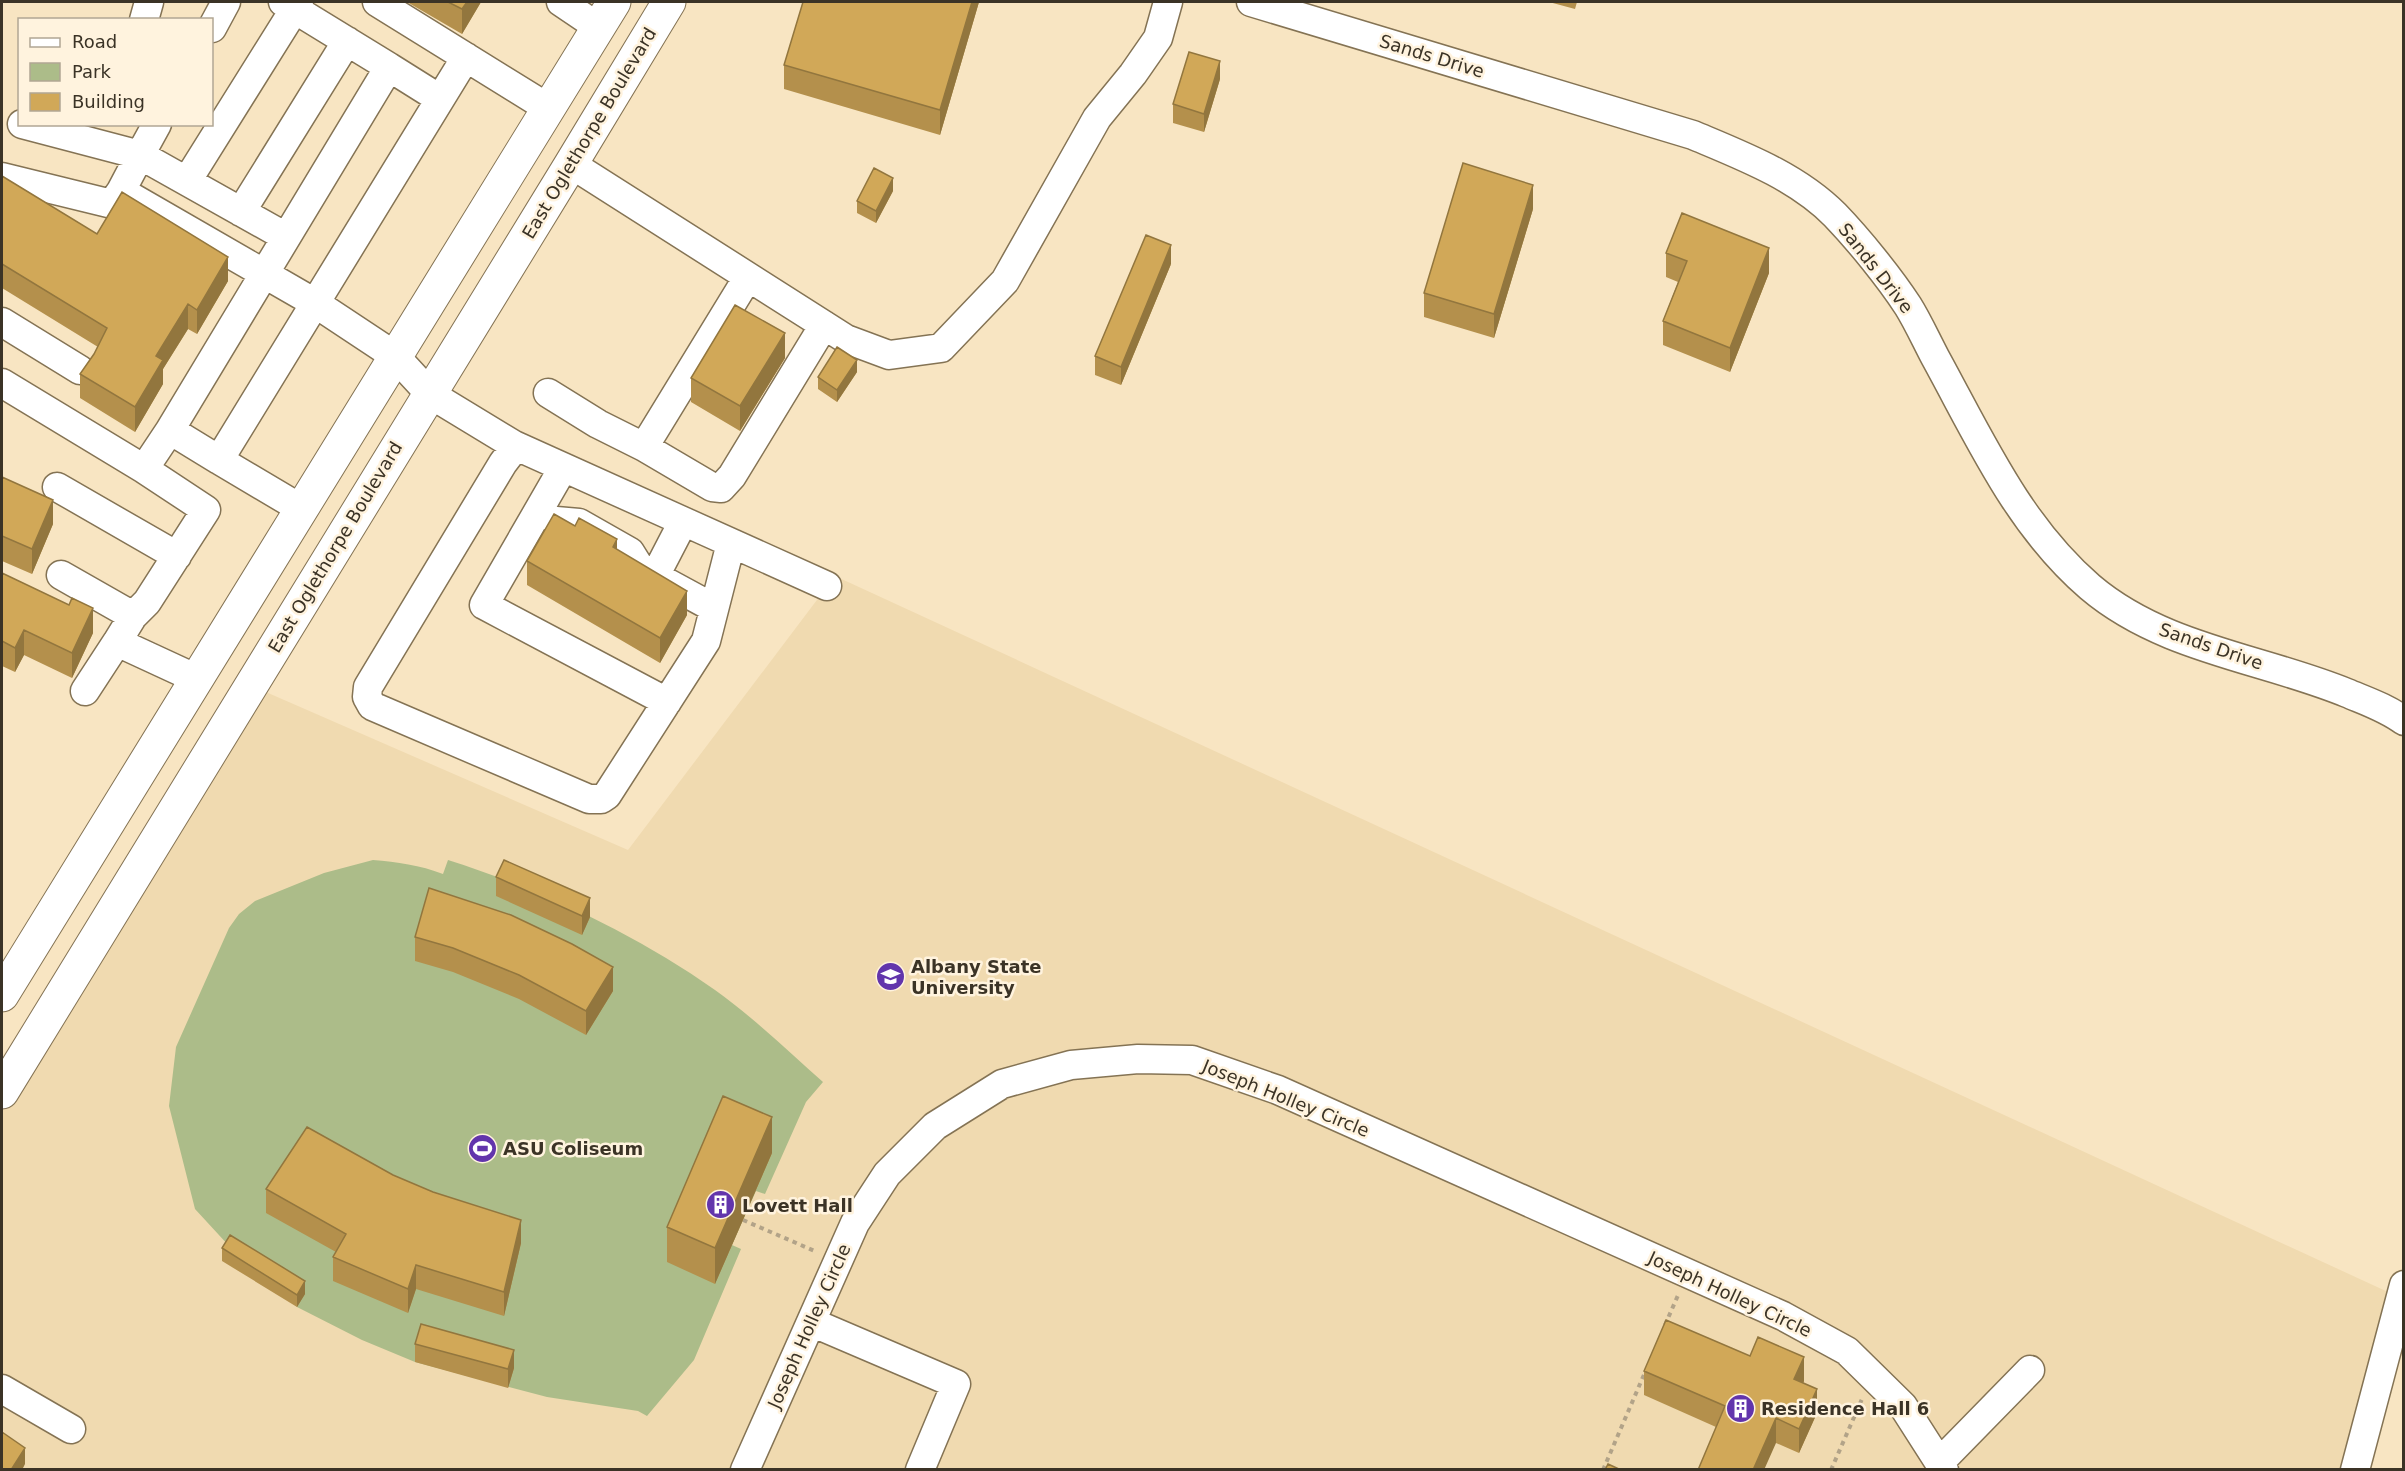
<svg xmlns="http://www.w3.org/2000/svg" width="2405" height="1471" font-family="'DejaVu Sans',sans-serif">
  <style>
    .built { fill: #f0dab0 }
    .green { fill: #acbc89 }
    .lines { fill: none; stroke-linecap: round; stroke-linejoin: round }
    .minor-casing { stroke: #847354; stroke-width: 31 }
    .major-casing { stroke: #847354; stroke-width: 35 }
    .path { stroke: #b2a388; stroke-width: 4; stroke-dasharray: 4.5 4.5; stroke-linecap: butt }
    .minor { stroke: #fff; stroke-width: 28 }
    .major { stroke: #fff; stroke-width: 33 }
    .wall { fill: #b4904c }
    .shaded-wall { fill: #92763e }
    .building { fill: #d1a858; stroke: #92763e; stroke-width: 1.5 }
    .labels { text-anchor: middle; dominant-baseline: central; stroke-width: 5; stroke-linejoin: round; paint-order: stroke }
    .street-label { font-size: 18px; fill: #3b3326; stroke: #fff3de }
    .poi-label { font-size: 18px; font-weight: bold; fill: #3b3326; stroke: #fff3de; text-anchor: start }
  </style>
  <rect width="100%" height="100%" fill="#f8e5c2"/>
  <path class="built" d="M835 576 2388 1292 2343 1469H2V1101L259 689 628 850Z"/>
  <path class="green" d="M373 860C397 862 420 865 443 874L448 860C542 890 634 933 715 990 754 1018 788 1051 823 1082L806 1102 765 1194 756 1191 732 1245 741 1249 694 1360 647 1416 638 1411 547 1397 415 1362 362 1340 297 1307 230 1247 195 1209 169 1106 176 1047 229 928 239 914 255 901 324 873Z"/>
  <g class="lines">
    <defs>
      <path id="minor" d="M283 2 389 67
        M377 2 548 108
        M561 2 598 27
        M1251 2 1693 135C1743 156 1796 176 1835 215 1859 240 1889 277 1908 306 1918 322 1926 340 1935 357 1980 439 2018 525 2090 587 2163 649 2262 658 2347 693 2366 701 2387 708 2404 721
        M144 20 149 2
        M212 28 226 2
        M22 124 140 155 121 191 315 303 395 356 430 394 514 445 827 586
        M157 124 140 155 286 237
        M571 164 846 339 889 355 941 348 1005 281 1097 118 1133 74 1158 38 1168 2
        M2 177 112 204 121 191
        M187 181 299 2
        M241 212 347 41
        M2 322 80 370
        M2 383 144 469 170 430 219 460
        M548 393 598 424 644 447 748 277
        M170 430 389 67 440 99
        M516 446 503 463 368 687 367 697 372 706 589 799H601L607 795 706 641 731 543
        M644 447 712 487 721 488 732 476 824 325
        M563 468 484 605 667 702
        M57 487 177 556
        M300 508 219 460 466 57
        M556 521 579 523 630 552 640 568
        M683 522 655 576 714 608
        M61 575 133 616 117 642 197 679
        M133 616 147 602 206 510 144 469
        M85 691 117 642
        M811 1322 956 1384 920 1470
        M2 1389 71 1429
        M1940 1462 2030 1370
        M745 1470 855 1223 887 1174 935 1126 1002 1084 1071 1065 1138 1059 1192 1060 1278 1090 1783 1316 1847 1351 1903 1406 1944 1470
        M2355 1470 2404 1285"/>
      <path id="major" d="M2 995 614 2
        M2 1092 571 164 669 2"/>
    </defs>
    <use href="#minor" class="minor-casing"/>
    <use href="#major" class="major-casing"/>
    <path class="path" d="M743 1220 817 1252
      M1665 1325 1679 1293
      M1603 1470 1646 1370
      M1831 1470 1862 1399"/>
    <use href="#minor" class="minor"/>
    <use href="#major" class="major"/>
  </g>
  <path class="wall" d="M407 2H481L462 34Z
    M803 2H979L940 135 784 89V65Z
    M1549 2H1577L1575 9Z
    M1220 79 1204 132 1173 123V104Z
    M2 176 97 234 228 281 197 334 188 329 163 369V384L135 432 80 398V374L94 354 98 347 2 288Z
    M893 191 876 223 857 213V201Z
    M1533 209 1494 338 1424 317V293Z
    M1666 253 1769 273 1730 372 1663 345V321L1678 282 1666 277Z
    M1171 264 1121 385 1095 375V356Z
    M785 358 740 431 691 402V378Z
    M857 372 837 402 818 389V377Z
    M2 477 53 524 32 574 2 561Z
    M617 550 687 615 660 663 527 585V561Z
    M2 573 69 605 93 633 72 678 24 655 15 672 2 666Z
    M496 877 590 917 582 935 496 896Z
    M415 937 613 991 586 1035 519 999 453 972 415 961Z
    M772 1153 715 1284 667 1262V1227Z
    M393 1175 521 1243 504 1316 416 1289 408 1313 333 1281V1257L336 1252 266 1213V1189Z
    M222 1248 305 1294 297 1307 222 1261Z
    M415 1344 514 1368 508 1388 415 1362Z
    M1644 1371 1804 1381 1803 1383 1817 1413 1799 1453 1776 1443 1716 1427 1644 1395Z"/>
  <path class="shaded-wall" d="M467 2H481L462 34V9Z
    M972 2H979L940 135V110Z
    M1220 61V79L1204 132V114Z
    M893 178V191L876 223V211Z
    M1533 185V209L1494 338V314Z
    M1171 245V264L1121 385V367Z
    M1769 248V273L1730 372V348Z
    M228 257V281L197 334V310Z
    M188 304V329L163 369V384L135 432V407L156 356Z
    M785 333V358L740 431V406Z
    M857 360V372L837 402V390Z
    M53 500V524L32 574V549Z
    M617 539V564L613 547Z
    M687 591V615L660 663V638Z
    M93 608V633L72 678V653Z
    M24 630V655L15 672V648Z
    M590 898V917L582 935V916Z
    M613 967V991L586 1035V1011Z
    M772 1117V1153L715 1284V1248Z
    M521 1220V1243L504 1316V1292Z
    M416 1265V1289L408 1313V1289Z
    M305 1281V1294L297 1307V1295Z
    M514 1350V1368L508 1388V1369Z
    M1804 1357V1381L1794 1403V1379Z
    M1817 1389V1413L1799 1453V1429Z
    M1776 1418V1443L1764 1470H1753Z
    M25 1448V1464L22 1470H11Z"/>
  <path class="building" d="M448 2H467L462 9Z
    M803 2H972L940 110 784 65Z
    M1189 52 1220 61 1204 114 1173 104Z
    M1463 163 1533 185 1494 314 1424 293Z
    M874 168 893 178 876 211 857 201Z
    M2 176 97 234 122 192 228 257 197 310 188 304 156 356 163 360 135 407 80 374 94 354 107 328 2 264Z
    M1682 213 1769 248 1730 348 1663 321 1687 261 1666 253Z
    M1146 235 1171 245 1121 367 1095 356Z
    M735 305 785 333 740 406 691 378Z
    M837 347 857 360 837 390 818 377Z
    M2 477 53 500 32 549 2 536Z
    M554 514 575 526 579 518 617 539 613 547 687 591 660 638 527 561Z
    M2 573 69 605 72 598 93 608 72 653 24 630 15 648 2 641Z
    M504 860 590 898 582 916 496 877Z
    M429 888 511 915 572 944 613 967 586 1011 519 975 453 948 415 937Z
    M723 1096 772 1117 715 1248 667 1227Z
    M307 1127 393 1175 433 1192 521 1220 504 1292 416 1265 408 1289 333 1257 346 1234 266 1189Z
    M230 1235 305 1281 297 1295 222 1248Z
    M1666 1320 1750 1356 1758 1337 1804 1357 1794 1379 1817 1389 1799 1429 1776 1418 1753 1470H1698L1725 1406 1644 1371Z
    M421 1324 514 1350 508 1369 415 1344Z
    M2 1432 25 1448 11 1470H2Z
    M1608 1464 1621 1470H1605Z"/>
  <defs>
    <symbol id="university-disc" viewBox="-11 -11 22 22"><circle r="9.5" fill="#6235ac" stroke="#fff3de"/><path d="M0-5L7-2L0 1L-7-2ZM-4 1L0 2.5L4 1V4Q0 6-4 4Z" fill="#fff"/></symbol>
    <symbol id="stadium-disc" viewBox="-11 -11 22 22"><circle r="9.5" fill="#6235ac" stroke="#fff3de"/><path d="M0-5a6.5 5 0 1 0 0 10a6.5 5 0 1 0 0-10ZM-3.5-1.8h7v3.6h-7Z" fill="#fff"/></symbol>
    <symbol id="building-disc" viewBox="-11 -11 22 22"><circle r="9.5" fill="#6235ac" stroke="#fff3de"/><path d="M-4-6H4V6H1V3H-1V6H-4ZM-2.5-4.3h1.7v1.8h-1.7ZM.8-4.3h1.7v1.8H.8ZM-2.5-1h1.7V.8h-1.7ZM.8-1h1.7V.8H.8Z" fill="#fff"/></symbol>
  </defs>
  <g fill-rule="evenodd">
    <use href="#university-disc" x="874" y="960" width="33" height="33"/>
    <use href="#stadium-disc" x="466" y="1132" width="33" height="33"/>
    <use href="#building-disc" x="704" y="1188" width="33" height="33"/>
    <use href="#building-disc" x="1724" y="1392" width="33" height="33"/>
  </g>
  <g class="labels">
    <g class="street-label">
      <text transform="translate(1432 56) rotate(17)">Sands Drive</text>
      <text transform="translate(589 133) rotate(-59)">East Oglethorpe Boulevard</text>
      <text transform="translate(1876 268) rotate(52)">Sands Drive</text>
      <text transform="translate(335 547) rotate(-59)">East Oglethorpe Boulevard</text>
      <text transform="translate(2211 646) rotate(19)">Sands Drive</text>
      <text transform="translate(1286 1098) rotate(22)">Joseph Holley Circle</text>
      <text transform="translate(1730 1294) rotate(25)">Joseph Holley Circle</text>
      <text transform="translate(809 1326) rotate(-66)">Joseph Holley Circle</text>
    </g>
    <g class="poi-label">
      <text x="911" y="966">Albany State<tspan x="911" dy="21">University</tspan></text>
      <text x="503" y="1148">ASU Coliseum</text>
      <text x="742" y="1205">Lovett Hall</text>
      <text x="1761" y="1408">Residence Hall 6</text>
    </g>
  </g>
  <rect width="2405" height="1471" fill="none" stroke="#3b3326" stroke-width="6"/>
  <rect x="18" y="18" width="195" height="108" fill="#fff3de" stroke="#b1a694" stroke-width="1.5"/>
  <rect x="30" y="38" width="30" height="9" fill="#ffffff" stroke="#b1a694" stroke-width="1.5"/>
  <text x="72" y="48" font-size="18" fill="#3b3326">Road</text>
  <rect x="30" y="63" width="30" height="18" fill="#acbc89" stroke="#b1a694" stroke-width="1.5"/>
  <text x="72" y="78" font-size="18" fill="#3b3326">Park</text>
  <rect x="30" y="93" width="30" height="18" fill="#d1a858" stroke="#b1a694" stroke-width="1.5"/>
  <text x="72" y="108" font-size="18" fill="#3b3326">Building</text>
</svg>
